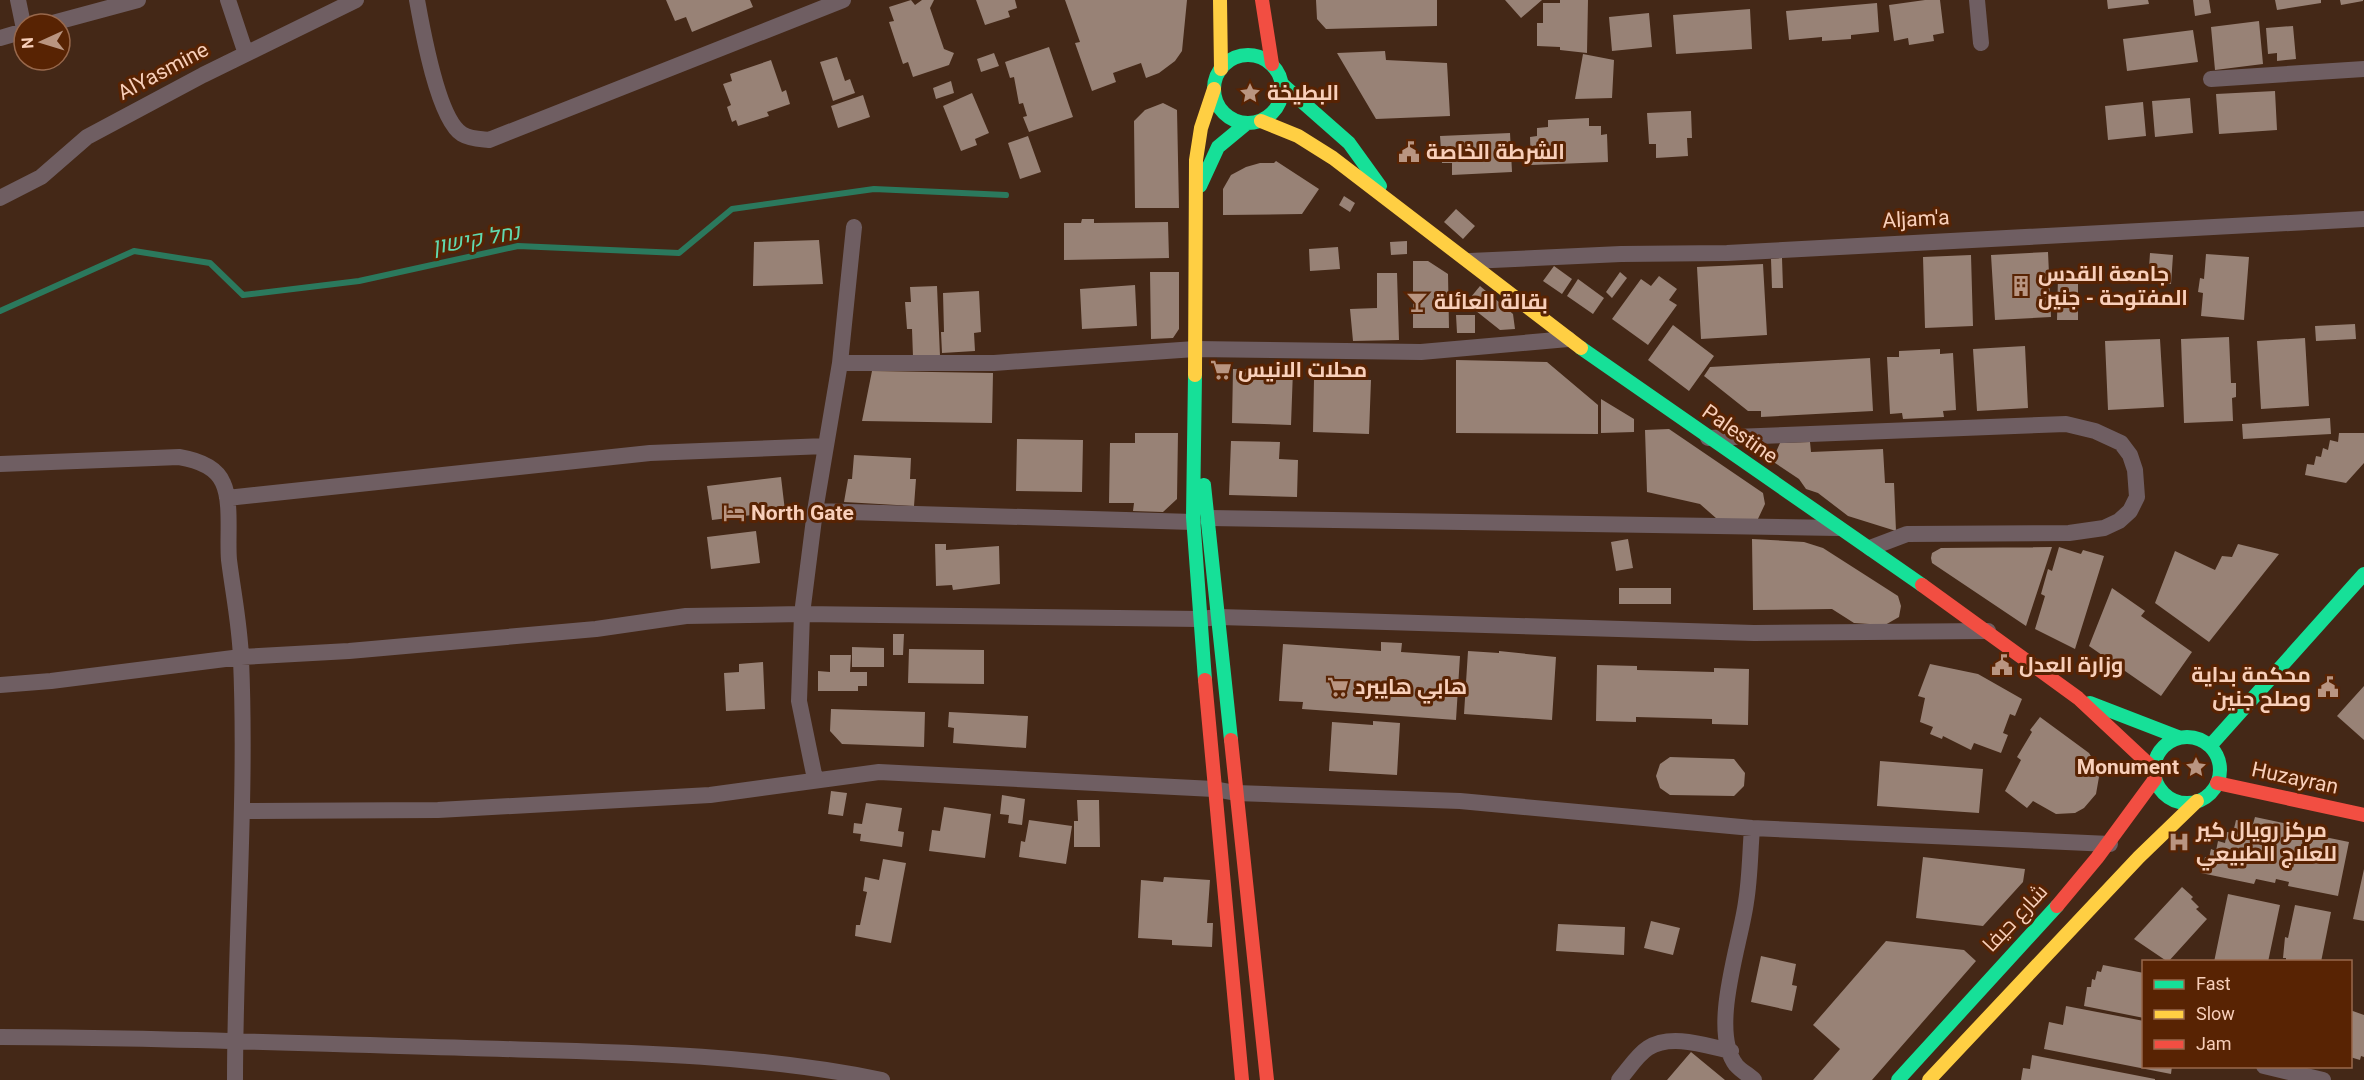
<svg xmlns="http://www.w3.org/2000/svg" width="2364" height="1080" font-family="Roboto,Cairo,Heebo,sans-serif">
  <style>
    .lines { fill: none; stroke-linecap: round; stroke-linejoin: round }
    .stream { stroke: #2b795d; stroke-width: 6 }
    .building { fill: #988276 }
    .street { stroke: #6f5e62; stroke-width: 16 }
    .fast { stroke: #16e098; stroke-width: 14 }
    .slow { stroke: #ffcf43; stroke-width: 14 }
    .jam { stroke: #f24e42; stroke-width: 14 }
    .labels { text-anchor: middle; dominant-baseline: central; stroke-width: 6; stroke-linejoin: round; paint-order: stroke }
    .street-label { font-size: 21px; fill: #f8cfba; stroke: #582303 }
    .poi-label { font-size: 21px; font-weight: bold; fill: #f8cfba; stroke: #582303; text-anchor: start }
    .water-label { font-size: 22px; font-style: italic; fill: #61d9af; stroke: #582303 }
  </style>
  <rect width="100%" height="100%" fill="#442817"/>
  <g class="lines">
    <path class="stream" d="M0 311 134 251 210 263 243 295 359 281 518 246 679 253 732 209 874 189 1006 195"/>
  </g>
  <path class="building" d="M666 0H750L753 7 692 32 686 17 675 21Z
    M911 0 915 5 922 0H934L930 8 944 49 954 53 949 65 913 77 908 62 903 64 889 22 894 21 889 7Z
    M976 0H1015L1017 8 1008 11 1010 17 985 25Z
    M1065 0H1187L1182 51 1175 61 1159 73 1146 78 1141 63 1113 73 1116 82 1092 91 1075 43 1080 42Z
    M1316 0H1437V26L1326 29 1317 19Z
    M1505 0H1542L1521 18Z
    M1560 0H1588L1587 53 1560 50V47L1537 46V23H1543V3H1560Z
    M1925 0H1940L1944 33 1933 35 1934 41 1909 45 1908 38 1894 41 1889 5Z
    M2107 0H2148L2149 4 2108 9Z
    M2193 0H2209L2211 13 2195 16Z
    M2275 0H2321V3L2277 10Z
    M2340 0H2363V1L2341 5Z
    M1877 3 1879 32 1851 35V39L1822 41V37L1789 40 1786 11Z
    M1750 9 1752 49 1676 54 1673 15Z
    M1649 13 1652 47 1612 51 1609 17Z
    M2259 21 2263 64 2215 70 2211 27Z
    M2293 26 2296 59 2277 61V53L2268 54 2266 28Z
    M2193 30 2198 62 2127 71 2123 39Z
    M1049 47 1073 117 1029 132 1023 117 1027 116 1023 103 1019 104 1014 77 1010 78 1005 62Z
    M1385 51 1386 60 1447 63 1450 116 1376 119 1337 53Z
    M994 53 999 66 981 72 977 59Z
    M1583 54 1614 60 1612 98 1575 99Z
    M837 57 845 81 850 79 855 93 833 101 820 62Z
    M771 60 782 92 786 90 790 104 767 112 769 116 738 126 736 120 732 122 727 107 731 105 723 84 732 81 730 74Z
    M951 81 954 93 936 99 933 88Z
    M2275 91 2277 130 2219 134 2216 94Z
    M972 93 989 133 975 139 977 145 961 151 943 106Z
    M863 95 870 117 838 128 831 106Z
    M2190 98 2193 133 2155 137 2152 101Z
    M2143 102 2146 136 2108 140 2105 106Z
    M1163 103 1177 110 1179 208H1135L1134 121 1145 110Z
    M1691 111 1692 138H1687L1688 156 1656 158V144H1649L1647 113Z
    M1589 118V126H1601V135L1607 134 1608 162 1531 165 1530 137 1537 136V128L1548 127V120Z
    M1510 133 1512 172 1452 175V163H1442L1440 136Z
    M1028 136 1041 172 1020 179 1008 143Z
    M1276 161 1319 189 1302 214 1223 215V189L1231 175 1246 167 1260 163H1274Z
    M1344 196 1355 203 1350 212 1339 205Z
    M1456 209 1475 226 1463 239 1444 222Z
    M1082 219H1094V223L1168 222 1169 258 1064 260V223H1081Z
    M819 240 823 284 753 286 754 242Z
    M1407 241V254L1391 255 1390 242Z
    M1338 247 1340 269 1310 271 1309 249Z
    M2048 252 2051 317 1995 320 1991 255Z
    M2150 253 2173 255 2171 284 2148 283Z
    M2206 254 2249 257 2244 320 2201 316 2203 293 2198 292 2200 278 2204 279Z
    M1971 255 1973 326 1925 328 1923 257Z
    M1782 258 1783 288H1772L1771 259Z
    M1413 261H1428L1448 274 1449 328H1413Z
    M1763 264 1767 335 1701 339 1697 267Z
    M1554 266 1572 279 1562 294 1543 281Z
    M1150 272H1179V329L1173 338 1151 339Z
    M1620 272 1627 278 1612 298 1606 292Z
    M1377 273H1397L1399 340 1353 341 1350 309 1377 308Z
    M1659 276 1677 289 1669 300 1677 305 1648 345 1612 319 1641 279 1651 286Z
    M2058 276H2078V320H2057Z
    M1578 279 1604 298 1593 314 1567 296Z
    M1135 285 1137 326 1082 329 1080 289Z
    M937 286 940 356 913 357 912 329H907L905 302H911L910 287Z
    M1480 286 1513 314 1515 329 1500 330 1466 303Z
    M979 291 981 332 974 333 975 351 942 353 941 332H944L943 293Z
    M1456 315H1475V333H1457Z
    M2355 324 2356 339 2316 341 2315 326Z
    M1673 325 1714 356 1689 391 1648 360Z
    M2229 337 2231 383H2236V397L2232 398 2233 421 2184 423 2181 339Z
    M2305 338 2309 406 2261 409 2257 341Z
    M2160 339 2164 407 2108 410 2105 341Z
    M2025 346 2028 408 1977 411 1973 349Z
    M1940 349V354L1953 353 1956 410 1943 411 1944 417 1903 419 1902 413 1890 414 1887 357H1899V351Z
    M1870 358 1873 411 1761 417V411H1748L1704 376 1710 367Z
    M1456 360 1547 362 1598 405V434L1456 433Z
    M1233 369 1293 370 1291 425 1232 423Z
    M872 371 993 373 992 423 862 421Z
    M1314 379 1371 380 1369 434 1313 432Z
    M1601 399 1634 419V432L1601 433Z
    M2330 418 2331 434 2243 439 2242 424Z
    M1669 429 1763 493 1765 504 1757 521 1725 526 1700 504 1647 492 1645 430Z
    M1135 433H1178L1177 499 1163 512 1133 511 1134 503H1109L1110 443H1135Z
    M2339 433H2364V463L2346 483 2305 475 2307 464 2314 465 2316 456 2321 457 2323 448 2328 450 2330 440 2338 442Z
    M1017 439 1083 440 1082 492 1016 491Z
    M1231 441 1280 442 1279 459 1298 460 1297 497 1229 495Z
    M1810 442 1811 452 1883 449 1885 483H1894L1896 531 1848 516 1818 493 1806 489 1799 479 1772 461 1780 443Z
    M854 455 911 458 910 479H916L914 506 844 502 848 479H852Z
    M781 477 785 511 712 520 707 486Z
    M756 531 760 563 711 569 707 537Z
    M1628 539 1633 568 1616 571 1611 542Z
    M1752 539 1804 542 1823 548 1898 596 1901 606 1899 617 1885 625 1854 623 1832 609 1753 610Z
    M935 544H946V550L999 546 1000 584 953 590 952 585 936 586Z
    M2238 544 2279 554 2209 642 2155 603 2175 551 2215 570 2222 556 2232 557Z
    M2052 547 2026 626 1932 563 1931 558 1932 553 1941 548Z
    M2059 547 2081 554 2083 550 2104 556 2075 649 2035 629 2045 596 2041 594 2048 569 2052 571Z
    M1619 588H1671V604H1619Z
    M2112 588 2145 611 2141 616 2192 652 2161 696 2089 646Z
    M893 634H904L903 655H893Z
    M1381 642 1402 643 1401 652 1460 656 1456 720 1302 709 1303 702 1279 701 1283 644 1381 651Z
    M852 647 884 648V667H852Z
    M909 649 984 650V684L908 683Z
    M1468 651 1499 653V651L1556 657 1552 720 1464 714Z
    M830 655H851L850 672H867V686H858V691H818V671L830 672Z
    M763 662 765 709 726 711 724 673 739 672V664Z
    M1930 664 1978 674 2022 699 2015 716 2010 714 2003 733 2008 735 2001 753 1974 743 1971 750 1943 736 1942 739 1930 734 1933 727 1920 722 1925 698 1918 696Z
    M1597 665 1637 666V670L1714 672V668L1749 669 1748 725 1712 724V719L1636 717V722L1596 721Z
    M2364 686V740L2337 716Z
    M831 709 925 712 924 747 842 744 830 731Z
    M949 712 1028 716 1026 748 953 743 954 728 948 727Z
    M2040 717 2089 753 2098 768 2099 777 2096 794 2084 808 2075 813 2056 814 2033 801 2027 808 2005 791 2021 760 2017 757 2032 732 2030 730Z
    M1373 721 1400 723 1397 775 1329 771 1332 722 1373 725Z
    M1670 757 1734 759 1745 773 1744 786 1734 796 1670 795 1660 788 1656 776 1660 764Z
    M1880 761 1983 769 1979 813 1877 806Z
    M831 791 847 793 843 816 828 814Z
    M1002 795 1025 799 1022 825 1008 823 1009 815 1000 814Z
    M1077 800H1099L1100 847H1074V821H1078Z
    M866 803 902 808 898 831 904 832 902 847 860 841 861 834 853 833 854 823 862 824Z
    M944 807 991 814 985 858 929 851 932 830 940 831Z
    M2255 817 2306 828 2305 833 2349 842 2338 896 2288 886 2289 882 2276 879 2275 883 2256 879 2254 884 2201 873 2205 857 2209 858 2211 849 2216 851 2218 841 2225 843 2227 832 2233 833 2236 820 2253 824Z
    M1029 820 1072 826 1066 864 1019 857 1021 841 1025 842Z
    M1923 857 2025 869 2023 882 1983 926 1916 918Z
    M883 859 906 863 891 943 855 936 856 925H860L867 892 863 891 865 877 879 880Z
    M2364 869V921L2353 919Z
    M1164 877 1210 880 1207 923H1213L1212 947 1172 945V940L1138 938 1141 880 1163 882Z
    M2182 887 2193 897 2191 899 2199 907 2196 909 2207 919 2168 962 2134 939Z
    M2228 894 2280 905 2268 962H2214Z
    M2295 905 2331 912 2321 962H2286V958H2283L2285 937 2288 938Z
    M1651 921 1680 928 1673 955 1644 948Z
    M1558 924 1625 927 1624 955 1556 951Z
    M1886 941 1964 950 1976 961 1872 1080H1813L1840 1049 1813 1025Z
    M1761 956 1796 964 1792 985 1797 986 1792 1011 1751 1002Z
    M2103 965 2144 973V1018L2084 1006 2087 987H2091L2092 979 2095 980 2097 971 2101 972Z
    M2066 1006 2144 1021V1066H2172L2171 1074 2044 1049 2049 1022 2063 1025Z
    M2350 1010 2364 1015V1057L2361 1056 2360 1060 2350 1057Z
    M1691 1052 1725 1080H1667Z
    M2032 1055 2155 1079V1080H2021L2023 1068 2030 1069Z"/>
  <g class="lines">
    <path class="street" d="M18 0 24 29
      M228 0 246 54
      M417 0C422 28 438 119 462 134 470 139 480 139 489 140L843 0
      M1977 0 1981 43
      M49 24 138 0
      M0 38 24 31
      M2211 79 2364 69
      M0 198 41 177 87 137 203 75 356 0
      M1470 261 1621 254 1727 253 2364 219
      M840 363H994L1195 349 1421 352 1568 339
      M1708 438 2066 424 2095 431 2121 443 2130 455 2135 470 2137 497 2130 511 2119 521 2104 528 2069 533 1907 534 1870 548
      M0 464 179 457C197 460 216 466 223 483 232 502 227 538 229 560 233 592 240 626 241 659 247 799 235 940 235 1080
      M227 498 650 453 826 446
      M815 511 1193 522
      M1209 518 1838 528
      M0 685 51 681 241 657 349 651 596 629 686 616 802 614 1200 619 1219 617 1754 633 1988 631
      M815 779 799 701 802 614 815 511 840 363 854 227
      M242 811 438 810 710 795 879 772 1214 789 1236 793 1460 801 1752 828 2110 844
      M1752 828C1750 853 1750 878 1746 902 1741 942 1709 1030 1736 1065 1741 1071 1749 1075 1754 1080
      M0 1037C156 1037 311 1044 467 1048 606 1052 746 1052 882 1080
      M2264 1066 2323 1080
      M1619 1080C1628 1070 1637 1055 1648 1048 1671 1033 1707 1046 1731 1051"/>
    <path class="fast" d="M1214 89a34 34 0 1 1 68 0a34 34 0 1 1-68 0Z
      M1282 84 1349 143 1380 186
      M1200 186 1218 147 1247 123
      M1581 348 1922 585
      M1195 375 1193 517 1205 680
      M1204 485 1231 740
      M2090 703 2178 737
      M2154 770a33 33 0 1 1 66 0a33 33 0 1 1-66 0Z
      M2210 746 2364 574
      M1898 1080 2057 906"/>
    <path class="slow" d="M1220 0 1221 69
      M1261 121 1298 136 1333 158 1581 348
      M1195 375 1196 160 1201 128 1214 89
      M1929 1080 2139 857 2197 801"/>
    <path class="jam" d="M1262 0 1272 64
      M1922 585 2078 698 2154 769
      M1205 680 1242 1080
      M1231 740 1267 1080
      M2217 783 2364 815
      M2057 906 2097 858 2155 779"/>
  </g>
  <defs>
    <symbol id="sight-bare" viewBox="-9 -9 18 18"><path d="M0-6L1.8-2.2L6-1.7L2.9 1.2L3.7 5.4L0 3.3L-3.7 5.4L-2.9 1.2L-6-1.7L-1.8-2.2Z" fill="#b99581" stroke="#582303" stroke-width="2.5" paint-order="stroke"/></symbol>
    <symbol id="civic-bare" viewBox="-9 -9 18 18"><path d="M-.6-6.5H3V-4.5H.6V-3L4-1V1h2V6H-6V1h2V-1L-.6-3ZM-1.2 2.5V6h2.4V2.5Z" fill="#b99581" stroke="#582303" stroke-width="2.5" paint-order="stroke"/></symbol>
    <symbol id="building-bare" viewBox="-9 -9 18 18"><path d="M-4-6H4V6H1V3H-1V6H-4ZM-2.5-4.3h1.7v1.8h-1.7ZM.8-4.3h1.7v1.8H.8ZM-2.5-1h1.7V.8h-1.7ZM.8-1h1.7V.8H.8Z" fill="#b99581" stroke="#582303" stroke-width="2.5" paint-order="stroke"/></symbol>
    <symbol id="bar-bare" viewBox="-9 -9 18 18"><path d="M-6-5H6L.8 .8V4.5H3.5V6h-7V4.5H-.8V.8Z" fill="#b99581" stroke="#582303" stroke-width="2.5" paint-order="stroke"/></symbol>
    <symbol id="supermarket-bare" viewBox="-9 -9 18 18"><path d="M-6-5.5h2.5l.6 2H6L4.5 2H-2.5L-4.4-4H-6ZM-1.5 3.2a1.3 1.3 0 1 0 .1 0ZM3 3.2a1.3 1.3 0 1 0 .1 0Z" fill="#b99581" stroke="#582303" stroke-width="2.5" paint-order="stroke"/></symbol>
    <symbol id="hotel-bare" viewBox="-9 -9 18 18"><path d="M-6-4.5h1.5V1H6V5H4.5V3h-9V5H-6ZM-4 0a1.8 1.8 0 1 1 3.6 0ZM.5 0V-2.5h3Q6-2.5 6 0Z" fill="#b99581" stroke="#582303" stroke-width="2.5" paint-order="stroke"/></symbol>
    <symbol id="hospital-bare" viewBox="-9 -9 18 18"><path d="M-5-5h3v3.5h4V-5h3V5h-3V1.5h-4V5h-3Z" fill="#b99581" stroke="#582303" stroke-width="2.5" paint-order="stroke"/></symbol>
  </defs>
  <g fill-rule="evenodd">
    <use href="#sight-bare" x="1235" y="78" width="30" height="30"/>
    <use href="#civic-bare" x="1394" y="137" width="30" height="30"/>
    <use href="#building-bare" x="2006" y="271" width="30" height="30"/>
    <use href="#bar-bare" x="1402" y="287" width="30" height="30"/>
    <use href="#supermarket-bare" x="1206" y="355" width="30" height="30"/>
    <use href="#hotel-bare" x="719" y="498" width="30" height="30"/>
    <use href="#civic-bare" x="1987" y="650" width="30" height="30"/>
    <use href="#supermarket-bare" x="1323" y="672" width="30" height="30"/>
    <use href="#civic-bare" x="2313" y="672" width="30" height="30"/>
    <use href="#sight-bare" x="2181" y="752" width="30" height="30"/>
    <use href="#hospital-bare" x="2164" y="827" width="30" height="30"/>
  </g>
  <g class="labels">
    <g class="street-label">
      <text transform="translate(163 71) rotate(-28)">AlYasmine</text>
      <text transform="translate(1916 219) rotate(-3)">Aljam'a</text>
      <text transform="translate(1740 434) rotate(35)">Palestine</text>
      <text transform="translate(2295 778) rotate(12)">Huzayran</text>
      <text transform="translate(2015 918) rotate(-47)">شارع حيفا</text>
    </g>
    <g class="poi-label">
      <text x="1267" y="93">البطيخة</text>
      <text x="1426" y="152">الشرطة الخاصة</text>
      <text x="2038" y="274">جامعة القدس<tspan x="2038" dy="24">المفتوحة - جنين</tspan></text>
      <text x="1434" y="302">بقالة العائلة</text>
      <text x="1238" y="370">محلات الانيس</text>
      <text x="751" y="513">North Gate</text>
      <text x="2019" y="665">وزارة العدل</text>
      <text x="2311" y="675" text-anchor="end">محكمة بداية<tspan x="2311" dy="24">وصلح جنين</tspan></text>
      <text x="1355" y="687">هابي هايبرد</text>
      <text x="2179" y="767" text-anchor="end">Monument</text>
      <text x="2196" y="830">مركز رويال كير<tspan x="2196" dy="24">للعلاج الطبيعي</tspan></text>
    </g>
    <g class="water-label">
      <text transform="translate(476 239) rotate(-10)">נחל קישון</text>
    </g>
  </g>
  <rect x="2142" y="960" width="210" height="108" fill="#582303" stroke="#98684c" stroke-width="1.5"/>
  <rect x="2154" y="980" width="30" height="9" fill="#16e098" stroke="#98684c" stroke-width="1.5"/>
  <text x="2196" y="990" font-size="18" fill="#f8cfba">Fast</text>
  <rect x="2154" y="1010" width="30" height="9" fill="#ffcf43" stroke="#98684c" stroke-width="1.5"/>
  <text x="2196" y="1020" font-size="18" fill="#f8cfba">Slow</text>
  <rect x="2154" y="1040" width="30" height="9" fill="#f24e42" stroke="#98684c" stroke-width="1.5"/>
  <text x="2196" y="1050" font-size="18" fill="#f8cfba">Jam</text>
  <g transform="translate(42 42) rotate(266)"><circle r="28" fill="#582303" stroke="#98684c" stroke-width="1.5"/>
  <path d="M0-4.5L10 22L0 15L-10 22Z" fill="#b99581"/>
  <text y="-9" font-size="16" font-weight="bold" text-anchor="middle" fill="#f8cfba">N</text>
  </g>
</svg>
